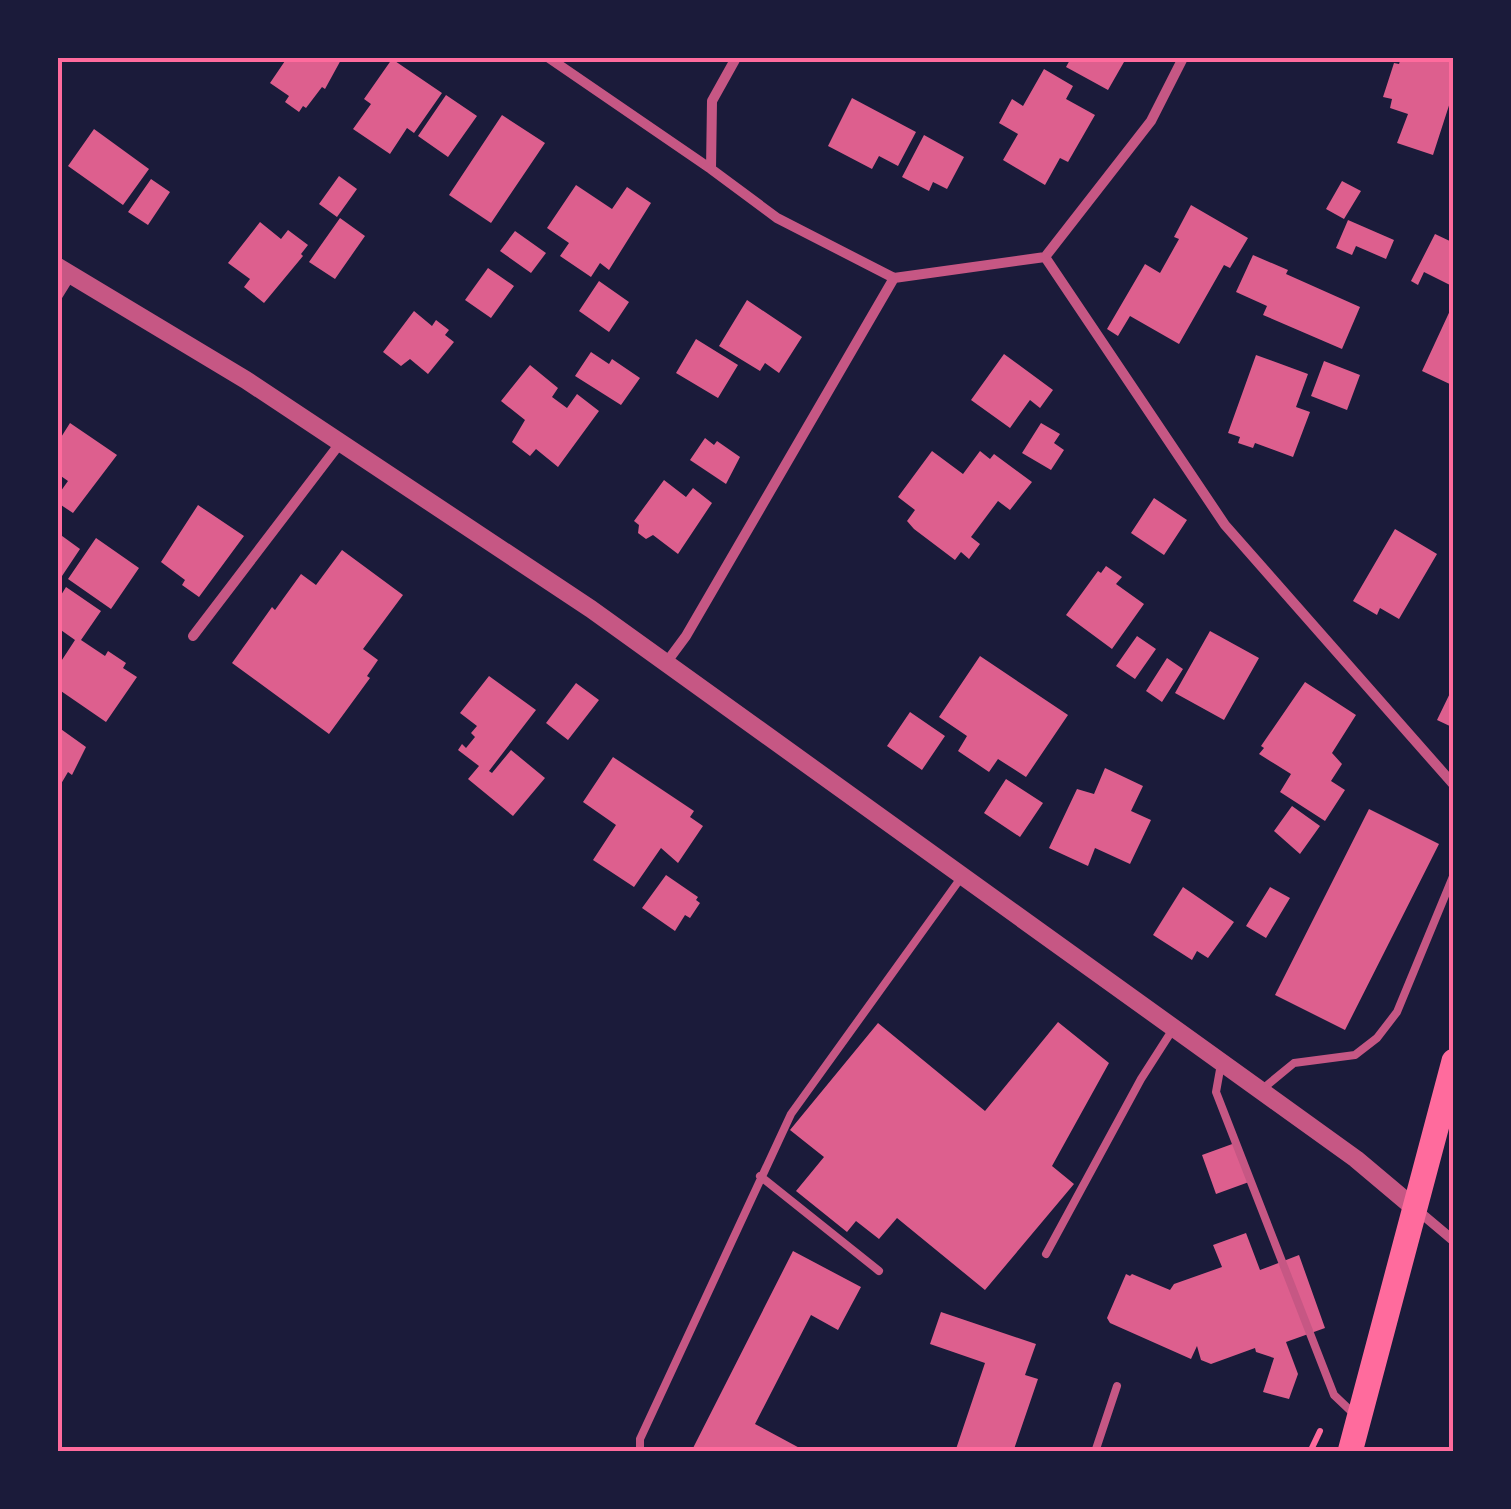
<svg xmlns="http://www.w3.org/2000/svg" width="1511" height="1509" font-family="Inter,sans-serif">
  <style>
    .building { fill: #dd5f8e }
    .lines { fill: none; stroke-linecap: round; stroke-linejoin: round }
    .path { stroke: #ff6b9d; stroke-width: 6 }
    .service { stroke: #c65784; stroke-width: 8 }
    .minor { stroke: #c65784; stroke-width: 10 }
    .tertiary { stroke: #c65784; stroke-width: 18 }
    .primary { stroke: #ff6b9d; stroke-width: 25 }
    .neatline { fill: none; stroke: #ff6b9d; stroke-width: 4 }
  </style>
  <rect width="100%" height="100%" fill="#1b1b3a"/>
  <path class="building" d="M287 58H342L325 89 322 87 306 108 303 106 299 112 285 102 289 96 270 83Z
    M1071 58H1120L1124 62 1108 90 1066 67Z
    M1401 58H1454V90L1433 155 1397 143 1408 114 1390 108 1392 99 1383 97 1394 63 1399 64Z
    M392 59 442 93 414 133 407 128 390 154 353 129 371 104 364 99Z
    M1044 69 1073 86 1066 99 1095 115 1068 162 1060 158 1045 185 1003 160 1018 134 999 123 1012 99 1023 106Z
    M446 95 477 116 448 157 418 136Z
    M852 98 916 132 898 166 879 156 872 169 828 146Z
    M502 115 545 143 491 223 449 195Z
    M94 129 149 169 123 205 68 166Z
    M924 135 964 157 947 189 933 182 929 191 902 177Z
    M339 176 357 189 337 217 319 204Z
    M151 179 170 192 148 225 128 212Z
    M1342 181 1361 191 1344 219 1326 209Z
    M576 185 612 209 627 187 651 203 609 270 600 263 591 277 560 256 569 243 547 228Z
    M1191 205 1248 238 1230 268 1224 265 1179 344 1130 316 1118 336 1107 329 1145 264 1160 273 1179 239 1174 237Z
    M340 218 365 236 335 279 309 262Z
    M1348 220 1394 240 1386 259 1356 246 1352 255 1336 248Z
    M260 222 281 239 288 230 308 245 301 254 303 256 264 303 244 287 250 279 228 263Z
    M515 231 546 253 531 273 500 251Z
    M1435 234 1454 243V287L1424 272 1418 285 1411 281Z
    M1253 255 1288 270 1286 274 1360 307 1342 349 1263 315 1267 306 1236 292Z
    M488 268 514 286 491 318 465 300Z
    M599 281 629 302 609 332 579 311Z
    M747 300 802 337 779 373 765 363 760 371 719 346Z
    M1454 302V386L1422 371Z
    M414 311 432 326 436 320 449 330 445 335 454 342 428 374 410 359 401 366 383 352Z
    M696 339 738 365 718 398 676 373Z
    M591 352 609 364 612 359 640 378 621 405 575 376Z
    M1004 354 1053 390 1040 408 1030 400 1010 428 971 400Z
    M1256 355 1308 374 1296 407 1310 412 1293 457 1255 443 1253 448 1238 443 1240 437 1228 433Z
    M1324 361 1360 375 1347 410 1311 396Z
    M530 365 558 388 552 397 567 408 577 394 599 411 558 467 536 449 530 456 512 442 525 420 501 401Z
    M70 423 117 455 73 513 58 503 61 497 58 495 68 481 58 474V442Z
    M1041 423 1060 434 1054 443 1064 450 1051 470 1022 453Z
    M705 438 714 445 717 441 740 457 726 484 690 460Z
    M932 451 963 474 980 451 990 459 994 454 1032 482 1010 510 998 501 971 537 980 544 969 559 961 552 955 560 914 529 907 521 915 510 898 497Z
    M664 480 686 497 693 488 712 503 678 554 653 535 646 539 638 533 639 525 634 521Z
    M1154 498 1187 520 1164 555 1131 533Z
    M198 505 244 536 199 597 182 585 185 580 161 562Z
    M1395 529 1437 554 1399 619 1380 608 1377 615 1353 601Z
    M58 533 80 549 60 579 58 578Z
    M96 538 139 568 111 609 68 579Z
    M342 550 403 595 363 649 378 660 367 676 370 678 329 734 232 663 272 607 275 610 301 574 316 585Z
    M1106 566 1122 577 1116 584 1144 604 1112 649 1066 615 1098 571 1101 573Z
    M66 587 101 611 81 640 105 656 108 651 126 663 123 668 137 677 106 722 58 689V666L75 640 58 628V600Z
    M1210 631 1259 658 1224 720 1175 693Z
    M1137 636 1156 649 1135 679 1116 666Z
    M980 656 1068 715 1026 777 998 759 989 772 958 751 967 736 939 717Z
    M1167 658 1183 669 1162 702 1146 691Z
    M489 676 536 710 489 771 492 773 511 750 545 778 513 816 468 779 479 766 458 750 462 744 466 748 475 737 471 733 477 726 460 713Z
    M1305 682 1356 715 1332 753 1342 764 1331 781 1345 790 1325 821 1280 792 1291 774 1259 754 1264 748 1261 746Z
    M576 683 599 700 568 740 546 723Z
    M1454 685V728L1437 720Z
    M910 712 945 736 922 770 887 746Z
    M58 727 86 747 72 775 68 772 58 789Z
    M613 757 694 811 690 817 703 826 678 863 661 848 634 887 593 860 616 825 583 802Z
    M1105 768 1143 786 1131 811 1151 820 1130 864 1095 848 1088 866 1049 848 1077 789 1094 794Z
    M1006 779 1043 803 1020 837 984 813Z
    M1292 806 1320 826 1300 854 1274 831Z
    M1369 809 1439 844 1345 1030 1275 995Z
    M666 875 698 897 696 900 700 903 690 918 685 915 675 931 642 908Z
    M1183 887 1234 922 1208 958 1197 951 1192 960 1153 935Z
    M1270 887 1290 898 1266 938 1246 926Z
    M1058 1022 1109 1063 1052 1166 1074 1184 985 1290 897 1218 879 1239 856 1221 847 1232 796 1191 824 1157 790 1130 878 1023 985 1111Z
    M1235 1143 1249 1182 1216 1194 1202 1155Z
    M1246 1233 1260 1270 1299 1255 1325 1328 1286 1342 1298 1374 1289 1399 1263 1392 1274 1358 1256 1352 1255 1348 1211 1364 1201 1360 1197 1346 1191 1359 1110 1323 1107 1318 1126 1274 1130 1276 1132 1274 1170 1290 1174 1284 1222 1267 1213 1245Z
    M793 1251 861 1287 838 1330 811 1315 755 1424 807 1452H691Z
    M941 1312 1036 1344 1025 1375 1038 1379 1013 1452H955L985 1363 930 1344Z"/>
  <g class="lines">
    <path class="path" d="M1310 1452 1320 1431"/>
    <path class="service" d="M1221 1064 1216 1092 1334 1395 1353 1413
      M1260 1091 1294 1063 1355 1055 1377 1038 1397 1012 1454 874
      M760 1176 879 1271
      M1046 1254 1141 1079 1173 1029
      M640 1452V1439L791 1114 963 875
      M1095 1452 1117 1386"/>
    <path class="minor" d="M549 58 711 169
      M1045 257 1225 525 1454 785
      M894 278 1045 257 1151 121 1183 58
      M58 295 71 274
      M193 636 341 442
      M666 663 686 636 894 278 777 218 711 169 712 101 736 58
      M1416 1209 1454 1241"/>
    <path class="tertiary" d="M58 267 246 380 591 609 1356 1159 1413 1207"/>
    <path class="primary" d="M1350 1452 1454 1061"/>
  </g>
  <rect width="1511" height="1509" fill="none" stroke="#1b1b3a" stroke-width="120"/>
  <rect x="60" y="60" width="1391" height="1389" class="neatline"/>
</svg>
